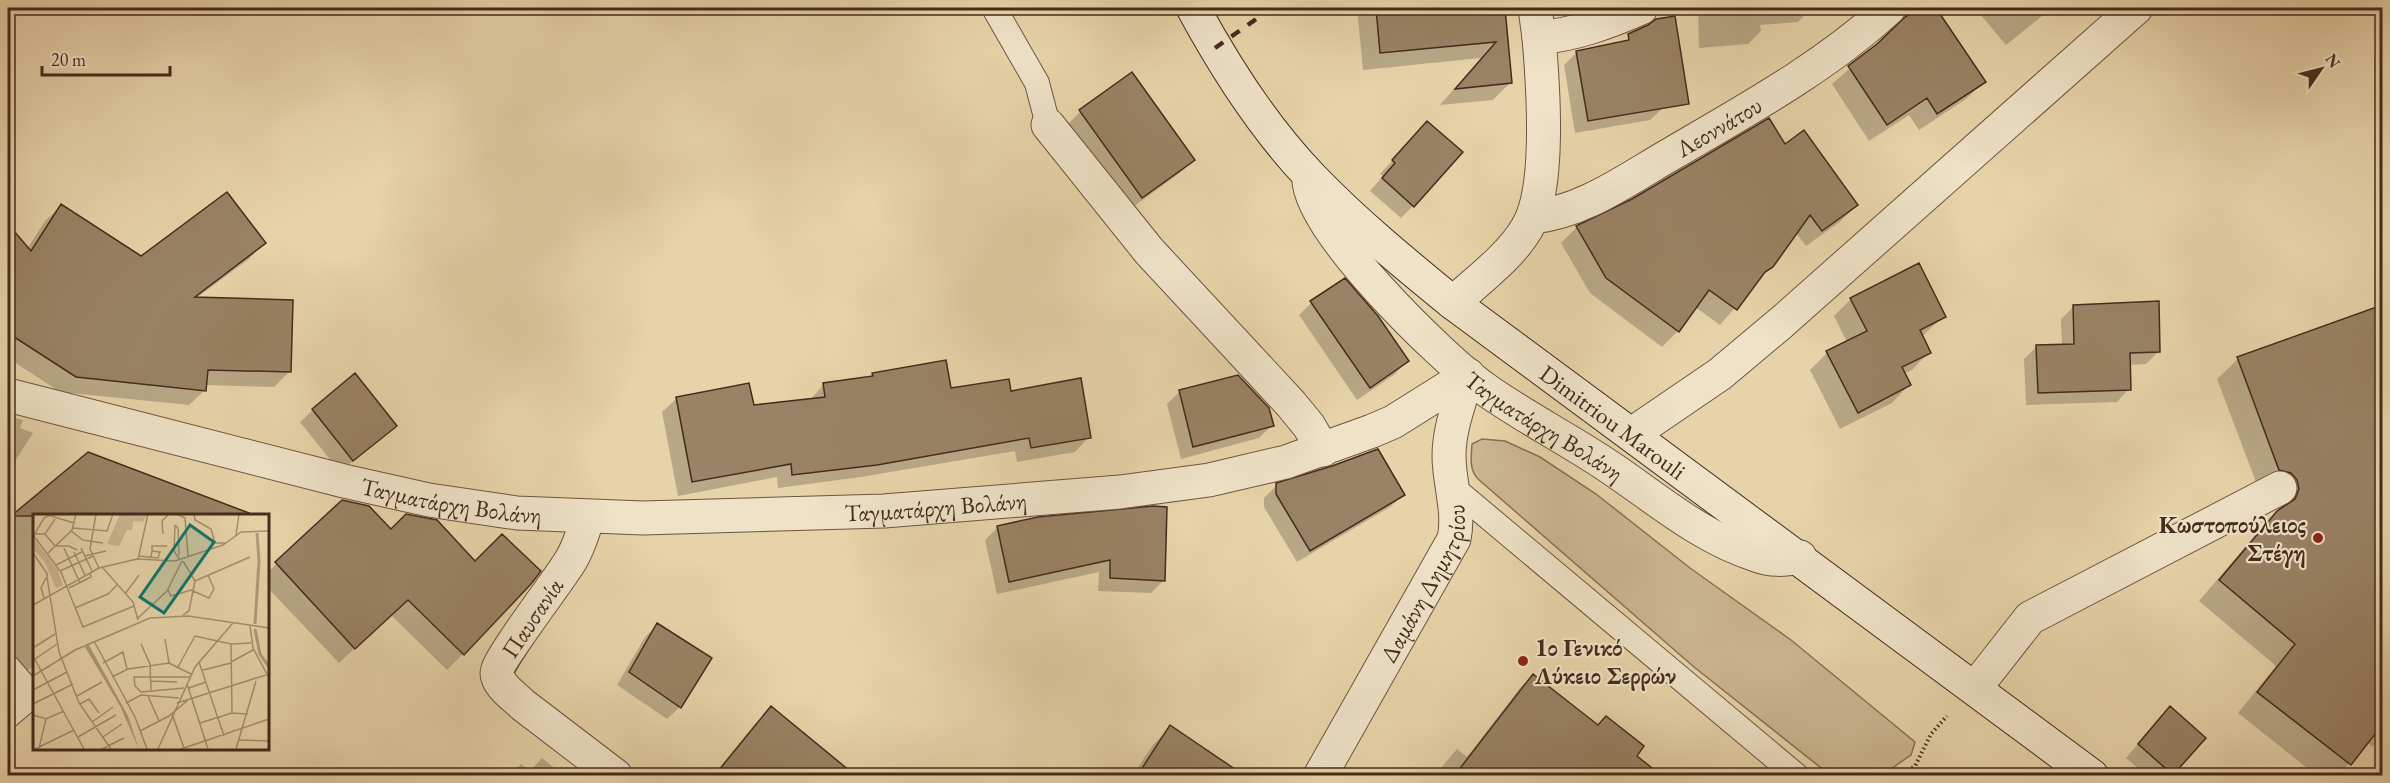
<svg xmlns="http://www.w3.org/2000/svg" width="2390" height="783" font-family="'EB Garamond',serif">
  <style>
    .green { fill: #cbb691; stroke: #887056; stroke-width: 1.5 }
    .shadow { fill: #0003 }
    .building { fill: #998265; stroke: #442b1c; stroke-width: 1.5 }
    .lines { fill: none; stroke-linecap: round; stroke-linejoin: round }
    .service-casing { stroke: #6d553f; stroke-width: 26 }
    .minor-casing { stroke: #6d553f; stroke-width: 35 }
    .secondary-casing { stroke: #442b1c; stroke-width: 35 }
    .path { stroke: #442b1c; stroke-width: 4; stroke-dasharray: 1.5 3; stroke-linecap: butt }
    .service { stroke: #efe2c7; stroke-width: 24 }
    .minor { stroke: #efe2c7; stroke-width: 33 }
    .secondary { stroke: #efe2c7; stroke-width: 33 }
    .rail { stroke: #442b1c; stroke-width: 4.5; stroke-dasharray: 10 10; stroke-linecap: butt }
    .poi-dot { fill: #8f2418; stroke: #efe2c7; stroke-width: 2 }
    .labels { text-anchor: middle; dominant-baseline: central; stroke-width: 4.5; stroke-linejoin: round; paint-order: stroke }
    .street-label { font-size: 24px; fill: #442b1c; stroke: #efe2c7 }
    .poi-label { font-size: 24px; font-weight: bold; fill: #442b1c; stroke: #efe2c7; text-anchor: end }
    .inset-river { fill: none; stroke: #b09a79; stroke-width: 3 }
    .inset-road { fill: none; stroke: #a69071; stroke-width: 1.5 }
    .view { fill: #0f766e; fill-opacity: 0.15; stroke: #0f766e; stroke-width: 3 }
    .inset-edge { fill: none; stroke: #442b1c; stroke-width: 3 }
  </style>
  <rect width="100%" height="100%" fill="#e7d3a9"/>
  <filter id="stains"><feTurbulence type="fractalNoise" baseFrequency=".00333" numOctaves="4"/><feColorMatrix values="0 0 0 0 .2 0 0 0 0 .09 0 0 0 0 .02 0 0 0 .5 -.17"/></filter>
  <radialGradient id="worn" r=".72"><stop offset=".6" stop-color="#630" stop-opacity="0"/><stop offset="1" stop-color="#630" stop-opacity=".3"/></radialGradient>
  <path class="green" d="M1482 439 1505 441 1540 457 1596 494 1690 568 1791 640 1915 742 1911 755 1882 775H1830L1694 667 1478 479C1469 470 1471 456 1472 444Z"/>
  <path class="shadow" d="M1357 8H1504L1511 82 1493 100 1440 105 1481 58 1363 70Z
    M1698 8H1810V9L1798 22 1760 25 1761 31 1748 44 1699 48Z
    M1922 8H1934L1984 82 1966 99 1919 130 1909 115 1869 141 1832 84 1906 19Z
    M1975 8H2052L2006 45Z
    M1654 37 1663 108 1650 120 1575 133 1564 65 1577 52 1599 46Z
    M1132 74 1193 160 1181 172 1129 210 1068 124 1080 112Z
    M1427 123 1413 206 1401 218 1370 191 1383 176 1380 174Z
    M1785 146 1857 205 1841 221 1806 246 1796 233 1771 266 1720 325 1695 307 1678 331 1662 347 1590 293 1561 243 1577 227 1615 211Z
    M61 206 141 257 264 243 249 259 195 299 290 371 274 387 205 385V390L189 405 60 392 8 358V226L27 249 45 221Z
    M1851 299 1944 316 1921 337 1929 352 1912 370 1903 374 1909 385 1892 403 1840 429 1810 370 1827 353 1847 342 1834 316Z
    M1311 303 1407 361 1395 374 1357 400 1299 315Z
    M2382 306V736L2372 747 2367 742 2338 776H2317L2238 713 2276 666 2199 601 2257 533 2279 511 2277 501 2259 490 2217 379 2238 359Z
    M2073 307 2159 351 2146 364 2129 365V389L2117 402 2026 405 2024 359 2036 347 2062 346 2061 319Z
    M873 374 950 390 1010 392 1089 437 1075 452 1017 462 1015 451 861 477 778 488 777 477 678 496 662 412 677 398 753 407 810 400 824 384 869 378Z
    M1238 376 1272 425 1259 438 1181 459 1167 404 1179 392Z
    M313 410 395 425 340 472 300 422Z
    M8 416 23 420 20 428 33 433 8 472Z
    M88 454 211 516H34V665L25 673 8 652V521Z
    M1277 485 1403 495 1390 507 1297 562 1264 507V498Z
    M342 501 463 654 447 670 391 615 339 663 267 587V573Z
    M1038 519 1163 581 1151 593 1098 591 1099 572 997 594 985 540 997 528Z
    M657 625 680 707 667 719 617 685 645 637Z
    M1533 676 1635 756 1659 776H1434L1457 749 1467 757 1520 688Z
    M771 708 854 776H713L754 725Z
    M2158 721 2204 738 2171 776H2147L2126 758Z
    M1170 727 1220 776H1132L1153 745Z
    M542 758 564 776H509L521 764 530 771Z"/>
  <path class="building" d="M1376 8H1505L1512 83 1455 89 1496 42 1380 53Z
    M1920 8H1936L1986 82 1937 114 1927 98 1887 125 1848 66 1877 44 1905 17Z
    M1675 16 1689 104 1588 121 1576 51 1629 40 1628 34 1648 25 1656 19Z
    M1132 72 1195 160 1142 198 1079 110Z
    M1769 118 1785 144 1804 130 1858 205 1822 231 1810 215 1773 267 1765 272 1737 310 1709 290 1679 332 1606 278 1576 226 1632 199Z
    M1427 121 1463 152 1414 207 1382 178 1395 163 1392 160Z
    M227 192 266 243 195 297 293 300 291 372 208 370 206 391 76 377 8 333V224L31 251 61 204 141 256Z
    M1919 263 1946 317 1920 330 1931 353 1902 367 1911 385 1858 413 1826 351 1867 331 1850 298Z
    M1345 278 1378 316 1409 361 1370 388 1310 301Z
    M2159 301 2160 352 2130 353 2131 390 2038 393 2036 345 2074 344 2073 305Z
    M2382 305V725L2351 765 2257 692 2295 644 2219 580 2277 511 2295 499 2299 489 2297 480 2291 473 2279 470 2237 357Z
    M946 360 951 388 1009 379 1011 391 1081 378 1091 438 1031 448 1029 438 877 465 792 475 791 464 692 482 676 397 749 383 754 405 825 397 823 383 873 376 872 373Z
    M355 373 397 426 353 461 312 409Z
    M1238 375 1269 408 1274 426 1193 447 1179 390Z
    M1378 449 1405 495 1310 551 1276 494V483L1332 466Z
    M88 452 249 513 248 516H11Z
    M342 500 369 506 391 529 406 514 437 520 475 561 502 534 541 571 531 584 464 655 408 600 355 649 275 562Z
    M1153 506 1167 507 1165 581 1110 578V560L1009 582 997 526 1038 517Z
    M657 623 712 658 681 708 629 672Z
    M1533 674 1598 725 1606 716 1644 746 1637 756 1662 776H1454Z
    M771 706 856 776H714Z
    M2170 706 2206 738 2173 775 2138 744Z
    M1170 725 1245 776H1137Z"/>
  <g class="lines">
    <defs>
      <path id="service" d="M994 8 1037 83 1048 125
        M1451 486 1797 776
        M8 667 33 696
        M8 716 34 694"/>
      <g id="minor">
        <path d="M1535 8 1539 38"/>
        <path d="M1048 125 1149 251 1291 404 1309 426 1323 450"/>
        <path id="s1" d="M1309 176C1303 224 1444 360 1485 389 1524 417 1568 439 1608 466 1656 498 1700 537 1756 555 1772 561 1784 560 1800 557"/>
        <path id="s2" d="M1533 217C1584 212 1629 178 1673 153 1748 109 1825 67 1889 8"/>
        <path d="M1453 303C1478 280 1510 257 1527 228 1551 189 1543 84 1539 38 1576 34 1607 23 1641 8"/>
        <path id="s3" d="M8 395 344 481 429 500 517 513 643 518 884 511 1120 492 1209 480 1286 462 1372 431 1393 422 1468 375"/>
        <path d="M1632 434 1720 374 1782 322 2136 8"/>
        <path d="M588 517C583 532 579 547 571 560 560 579 497 660 497 673 497 685 515 697 523 705L616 776"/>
        <path d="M1975 688 2030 618 2280 488"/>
        <path id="s4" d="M1320 776 1454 539C1460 512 1449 483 1449 456 1449 428 1460 401 1468 375"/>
      </g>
      <g id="secondary">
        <path id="s5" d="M1193 8C1225 67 1263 127 1310 176 1354 222 1404 263 1453 303L2092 776"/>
      </g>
    </defs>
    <use href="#service" class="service-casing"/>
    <use href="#minor" class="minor-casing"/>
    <use href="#secondary" class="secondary-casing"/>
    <path class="path" d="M1901 776 1915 766 1931 734 1947 716"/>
    <use href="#service" class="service"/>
    <use href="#minor" class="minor"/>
    <use href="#secondary" class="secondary"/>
    <path class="rail" d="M1215 48 1272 8"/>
  </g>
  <g class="poi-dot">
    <circle cx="2318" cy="538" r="6"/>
    <circle cx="1523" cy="661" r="6"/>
  </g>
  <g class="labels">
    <g class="street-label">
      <text stroke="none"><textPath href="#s2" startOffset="208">Λεοννάτου</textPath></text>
      <text stroke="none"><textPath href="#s5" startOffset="596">Dimitriou Marouli</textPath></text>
      <text stroke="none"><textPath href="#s1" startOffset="351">Ταγματάρχη Βολάνη</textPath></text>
      <text stroke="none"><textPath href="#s3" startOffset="456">Ταγματάρχη Βολάνη</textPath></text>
      <text stroke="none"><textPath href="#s3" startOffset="942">Ταγματάρχη Βολάνη</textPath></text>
      <text stroke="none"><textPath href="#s4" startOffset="220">Δαμάνη Δημητρίου</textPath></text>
      <text transform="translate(532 618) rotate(-56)">Παυσανία</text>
    </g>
    <g class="poi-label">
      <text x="2306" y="524">Κωστοπούλειος<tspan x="2306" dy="28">Στέγη</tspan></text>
      <text x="1535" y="647" text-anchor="start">1ο Γενικό<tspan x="1535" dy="28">Λύκειο Σερρών</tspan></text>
    </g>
  </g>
  <g transform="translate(33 514)">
    <rect width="236" height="236" fill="#e7d3a9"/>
    <path d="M87 0H114L110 8 100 7 99 16H94L86 32 74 30ZM0 24 25 56 30 71 23 74 12 48 0 35Z" fill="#cbb691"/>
    <path d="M56 131 95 202 106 235 87 192 52 133Z" fill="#b09a79"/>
    <path class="inset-river" d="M222 110 226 47 224 19M222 115 227 140 236 153"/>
    <path class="inset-road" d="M63 0 57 35 66 54M144 0 152 4 155 42M161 0 162 6 178 15 182 29H193M18 2 41 9M142 11 141 37 147 46M142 11 145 14 146 41M40 14 74 17 80 0M38 17 50 26 70 29M1 20H12L22 32H36L44 36M12 20 22 5M130 20 129 7 136 0M0 21 28 58 50 113 101 92M1 21 11 4 20 0M203 21 206 0M31 34 47 69M48 34 59 57M119 37V32H134M41 38 52 61M0 39 15 61M15 39 39 16 43 0M51 42 73 37M105 42 125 44 127 38 119 37 118 43M105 45 115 0M150 47 162 67 156 97 150 101M23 51 49 38M70 54 100 88 105 106M13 57 26 138 46 189 78 235M27 57 60 42M162 67 217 43M36 74 58 63 57 59M135 76 138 82 158 76 176 84 181 75 175 61M92 80 106 61M11 84 8 74 13 64M0 91 66 54 104 45 142 47 190 31 208 18 236 17M42 94 75 80 84 71M105 104 134 77 149 47M217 112 220 134 236 164M132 125 136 149M61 127 102 203 114 235M108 130 117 150 118 176M198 130 199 199M0 134 22 120M0 142 51 235M2 145 24 130M166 148 191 222M198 148 220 136M70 149 90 138 94 155M136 149 158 160M145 153 162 122 198 130 218 129M170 156 198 149M0 162 42 136 117 104 155 102 236 114M79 163 95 155 136 149M117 167 144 168M154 170 175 235M151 174 108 178 102 172 101 163H157M156 174 173 168M0 176 34 158M44 182 69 168M115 182 126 207M93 189 108 181 146 184M144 189 233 161M0 190 40 170M47 190 56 185 66 199M139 200 151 234M0 201 13 205 31 197M59 208 80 193M167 209 199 199 215 200M107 217 136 202 155 186M45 223 83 201M70 223 89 210M206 226 236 227M6 234 13 205M2 235 41 216M69 235 91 224M125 235 162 153 200 109M148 235 236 205M203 235 223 167"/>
    <path class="view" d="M157 11 181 28 131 99 107 83Z"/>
    <rect width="236" height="236" class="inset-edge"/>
  </g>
  <rect width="2390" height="783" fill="none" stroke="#e7d3a9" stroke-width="30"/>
  <rect x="9" y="9" width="2372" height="765" fill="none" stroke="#442b1c" stroke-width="3"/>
  <rect x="15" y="15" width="2360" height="753" fill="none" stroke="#442b1c" stroke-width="1.5"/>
  <g transform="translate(2321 69) rotate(55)" stroke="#efe2c7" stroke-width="4.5" paint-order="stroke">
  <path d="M0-4.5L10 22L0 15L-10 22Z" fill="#442b1c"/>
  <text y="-9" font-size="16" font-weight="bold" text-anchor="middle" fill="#442b1c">N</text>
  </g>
  <path d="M42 66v9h128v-9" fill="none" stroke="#442b1c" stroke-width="3"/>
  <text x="51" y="66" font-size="18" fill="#442b1c" stroke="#efe2c7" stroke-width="4.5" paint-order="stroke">20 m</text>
  <rect width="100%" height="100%" filter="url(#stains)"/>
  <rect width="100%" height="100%" fill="url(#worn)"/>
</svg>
